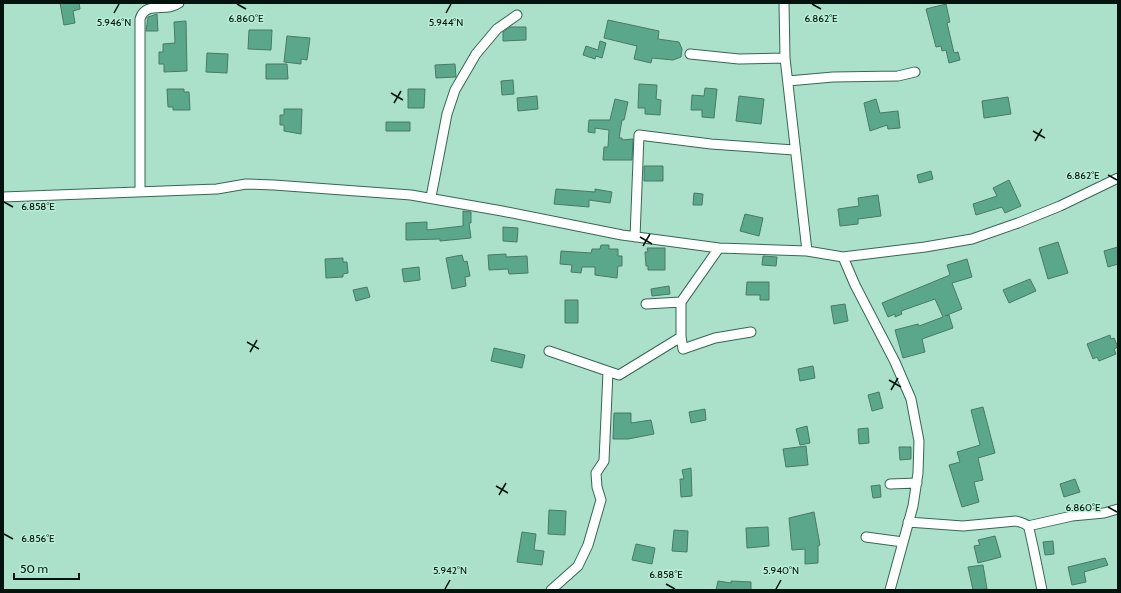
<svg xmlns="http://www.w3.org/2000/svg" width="1121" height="593" font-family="Cabin,sans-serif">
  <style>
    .building { fill: #5ba78b; stroke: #497a67 }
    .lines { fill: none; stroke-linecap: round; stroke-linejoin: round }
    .street-casing { stroke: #356754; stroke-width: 11 }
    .street { stroke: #fff; stroke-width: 9 }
    .ticks { fill: none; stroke: #02140d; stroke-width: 1.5 }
    .ticks-label { font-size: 10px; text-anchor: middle; fill: #02140d; stroke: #b8edd7; stroke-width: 3; stroke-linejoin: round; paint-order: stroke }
  </style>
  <rect width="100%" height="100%" fill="#abe0ca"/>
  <path class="building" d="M60 3H79L80 9 73 11 75 23 64 25Z
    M946 4 950 22 947 23 954 53 958 52 960 60 949 63 946 50 942 51 941 46 936 47 926 9Z
    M157 14 158 31H146L148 17Z
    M608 20 659 31 658 39 679 42 682 49 681 57 673 60 652 58 651 63 634 59 637 46 604 38Z
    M186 21 187 71 164 72V64H159V52H163V44L175 43 174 22Z
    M510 27H526V40L503 41V32Z
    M249 30H272L271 50 248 49Z
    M287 36 310 38 307 60 301 59V64L284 62Z
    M600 41 606 43 602 58 596 56 595 59 583 55 586 46 598 50Z
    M207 53 228 54 227 73 206 72Z
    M266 64H287L288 79H266Z
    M455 64 456 77 436 78 435 65Z
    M513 80 514 94 502 95 501 81Z
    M639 84 657 85 656 99 661 100 660 115 645 114V108H638Z
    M705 88 717 89 714 118 702 117V110H691L692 95 704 96Z
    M167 89H184V92H189L190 110H173V107H168Z
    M408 89H425L424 108H408Z
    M537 96 538 109 518 111 517 98Z
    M739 96 764 99 761 124 736 121Z
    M1008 97 1011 114 984 118 982 101Z
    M615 99 628 102 624 120H622L619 138H622V140L633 139 632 160H603L604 147H608L609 130 595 128V133L588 132 589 120H610Z
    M876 99 880 113 898 111 900 128 888 129 887 125 870 131 864 103Z
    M284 109H302L301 134 284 131V125H280V115H284Z
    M386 122H410V131H386Z
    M644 166H663V181H644Z
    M931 171 933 179 919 183 917 175Z
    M1009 180 1021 206 1005 213 1002 207 976 215 973 204 997 196 993 188Z
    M556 189 595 192V189L612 192 610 203 589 200V207L554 204Z
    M694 193 703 194 702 205H693Z
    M878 195 881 216 858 219V224L840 226 838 209 859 206 858 198Z
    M463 211 471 212V223H469L471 238 440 241V239L406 240V223L427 222V230L463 226Z
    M745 214 763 218 759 236 740 231Z
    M503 227 518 228 517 242 503 241Z
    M1058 242 1068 273 1048 279 1039 248Z
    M601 245H609V249H618V256H622V266H618L617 278 595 275V267H582L581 273 571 272 572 265 560 264 561 251 591 253 592 249H600Z
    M1118 247V264L1108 267 1104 251Z
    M647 248H665V270H648V266H646L645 252H648Z
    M506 254V257L527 256 528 273 509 274 508 269 489 270 488 255Z
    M462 255 464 262 467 261 470 276 465 277 466 286 452 289 446 258Z
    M763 256 777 257 776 266 762 265Z
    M343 258V262H347L348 273 343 274V277L326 278 325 259Z
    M967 259 972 277 952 283 962 309 945 316 949 315 953 328 922 339 925 352 903 358 895 330 918 324 919 326 943 317 935 299 901 311 902 314 895 317V314L888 317 882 303 950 275 947 265Z
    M419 267 420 280 404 282 402 269Z
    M1030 279 1036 291 1009 303 1003 290Z
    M747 282H769V300H760V295H746Z
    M669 286 670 294 652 296 651 289Z
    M367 287 370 297 356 301 353 290Z
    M565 300H578V323H565Z
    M845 304 848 321 834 324 831 306Z
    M1110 335 1111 339 1114 338 1118 347 1114 349 1116 354 1099 361 1097 357 1093 359 1087 344Z
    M494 348 525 355 522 368 491 361Z
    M813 366 815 378 800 381 798 369Z
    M879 392 883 408 872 411 868 395Z
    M983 407 995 453 978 458 983 480 974 482 979 502 962 507 949 465 960 462 957 452 980 445 971 410Z
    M705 409 706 420 691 423 689 412Z
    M614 413H631V423L651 420 654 434 628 439H613Z
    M807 426 810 443 800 445 796 429Z
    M868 428 869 443 859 444 858 429Z
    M806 446 808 465 786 467 783 449Z
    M899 447H911V459L900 460Z
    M691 468 692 496 681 497 680 479H684L682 470Z
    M1075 479 1080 492 1064 497 1060 484Z
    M880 485 881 497 873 498 871 486Z
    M549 510 566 511 565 535 548 534Z
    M814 512 820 545 818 546V563L805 564V549L792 550 789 518Z
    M768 527 769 546 747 548 746 528Z
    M674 530 688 531 687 552 672 551Z
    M522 532 536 534 534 550 544 551 542 565 517 562Z
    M995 536 1001 557 978 563 974 546 980 545 978 540Z
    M1053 541 1054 554 1045 555 1043 542Z
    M636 544 655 548 652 564 632 560Z
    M1105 558 1108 565 1084 572 1086 582 1072 585 1068 567Z
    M983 565 987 589 973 590 968 567Z
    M718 581 731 583V581L751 582V590H716Z"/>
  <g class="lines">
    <defs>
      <path id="street" d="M784 3 785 58 807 251
        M690 54 739 59 785 58
        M788 81 833 77 898 76 915 72
        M140 191V19C146 0 166 13 179 3
        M3 197 217 189 246 184 274 185 411 195 502 211 622 235 719 248 807 251 843 257 925 247 972 239 1018 223 1060 206 1118 178
        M431 197 447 114 455 90 476 54 497 29 517 15
        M635 237 639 135 711 144 794 150
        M843 257 855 285 895 362 911 399 919 441 918 473 913 506 890 590
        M646 304 681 302 719 248
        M681 337 683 349 715 338 751 332
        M549 351 619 375 681 337V302
        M890 484 917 483
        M908 522 963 526 1016 521C1020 522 1025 523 1028 526 1030 529 1040 581 1042 590
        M1028 526 1072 516 1104 513 1118 509
        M866 537 903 542
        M551 590 578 566 588 545 601 500 597 487 596 473 604 461 608 372"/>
    </defs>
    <use href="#street" class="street-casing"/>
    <use href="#street" class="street"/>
  </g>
  <path class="ticks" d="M237 4 246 9M812 4 821 9M114 13 119 4M446 13 451 4M391 93 403 100M394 103 401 91M1033 131 1045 138M1035 141 1042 129M1108 175 1117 180M4 202 13 207M640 237 652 244M643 246 650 234M247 342 259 349M250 352 257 340M889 380 901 387M891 390 898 378M496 486 508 493M499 495 506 483M1108 507 1117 512M4 534 13 539M666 584 675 589M445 589 450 580M776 589 781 580"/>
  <g class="ticks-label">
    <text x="246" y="22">6.860°E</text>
    <text x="821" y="22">6.862°E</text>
    <text x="446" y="26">5.944°N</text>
    <text x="114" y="26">5.946°N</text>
    <text x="1083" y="179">6.862°E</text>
    <text x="38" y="210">6.858°E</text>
    <text x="1083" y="511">6.860°E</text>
    <text x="38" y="542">6.856°E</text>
    <text x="450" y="574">5.942°N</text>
    <text x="781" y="574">5.940°N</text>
    <text x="666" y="578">6.858°E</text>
  </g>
  <rect width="1121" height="593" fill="none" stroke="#02140d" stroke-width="8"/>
  <path d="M14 573v6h65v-6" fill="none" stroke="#02140d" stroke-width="2"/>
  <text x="20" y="573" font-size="12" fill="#02140d" stroke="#b8edd7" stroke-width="3" paint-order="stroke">50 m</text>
</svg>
